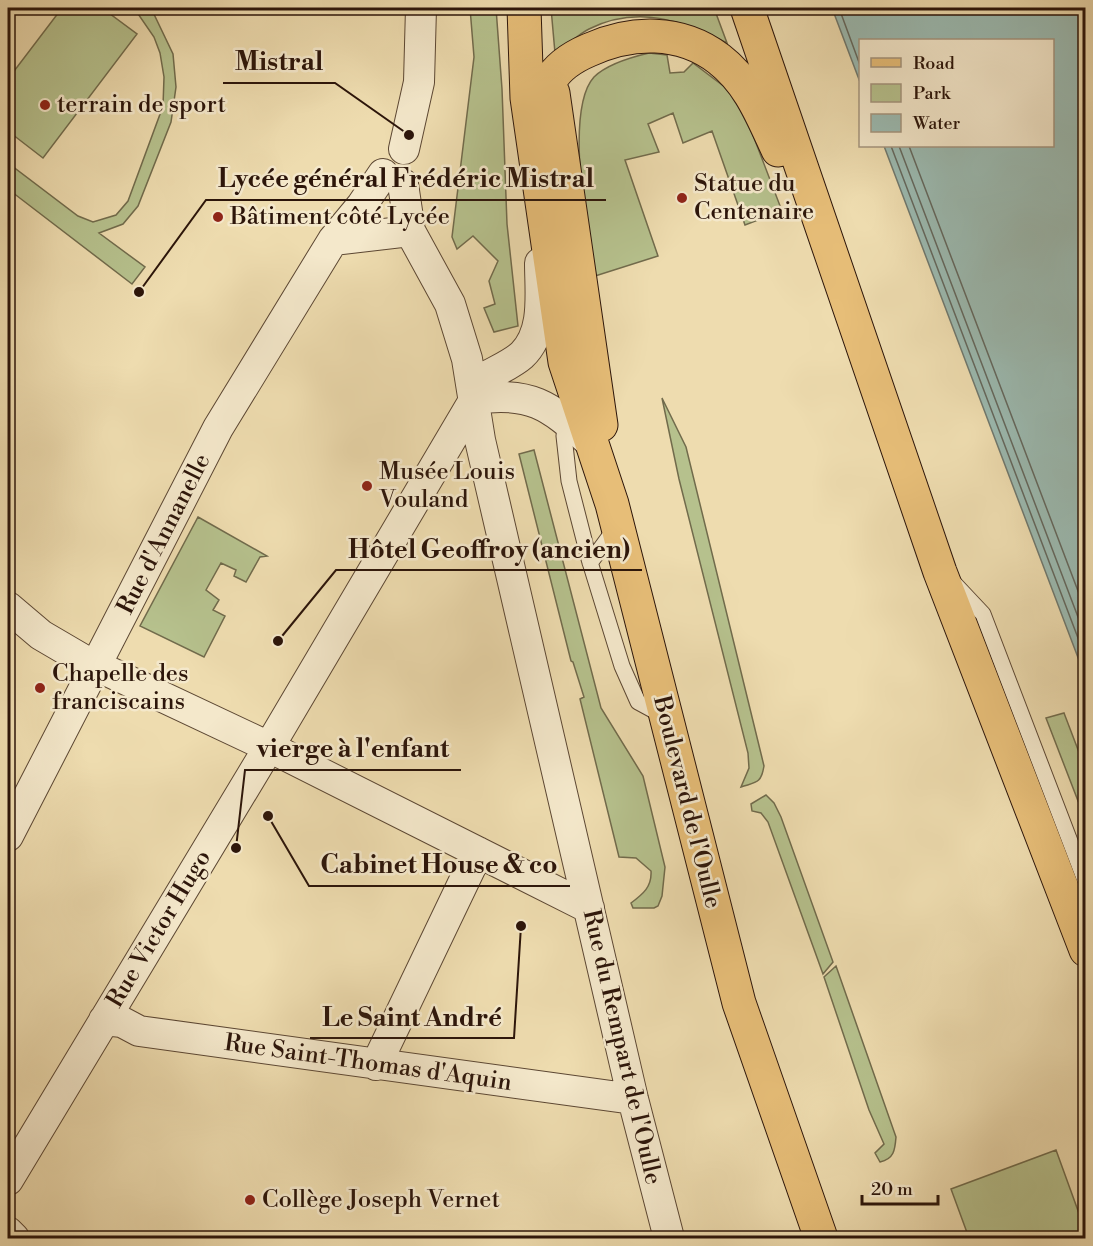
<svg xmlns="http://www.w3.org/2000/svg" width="1093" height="1246" font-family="'Libre Bodoni',serif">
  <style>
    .green { fill: #b6c18d; stroke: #716b4c; stroke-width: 1.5 }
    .water { fill: #9bbab1; stroke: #6f786e; stroke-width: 1.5 }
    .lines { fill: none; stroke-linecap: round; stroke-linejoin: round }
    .shore { stroke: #64685e; stroke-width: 1.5 }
    .lane-casing { stroke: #5c4733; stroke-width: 17 }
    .street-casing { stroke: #5c4733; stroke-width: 32 }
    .primary-casing { stroke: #2c150a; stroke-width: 35 }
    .lane { stroke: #f4e8cb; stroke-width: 15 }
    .street { stroke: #f4e8cb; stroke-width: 30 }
    .primary { stroke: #e7be78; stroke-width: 33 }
    .poi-dot { fill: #8f2418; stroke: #f4e8cb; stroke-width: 2 }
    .labels { text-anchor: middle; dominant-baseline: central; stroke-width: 5; stroke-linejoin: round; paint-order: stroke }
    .poi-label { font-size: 24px; fill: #2c150a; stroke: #f4e8cb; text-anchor: start }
    .street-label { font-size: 24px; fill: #2c150a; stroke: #f4e8cb }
    .leader { fill: none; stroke: #2c150a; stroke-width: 2 }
    .callout-dot { fill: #2c150a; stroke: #f4e8cb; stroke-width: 2 }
    .callout-label { font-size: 26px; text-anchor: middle; font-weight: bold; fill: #2c150a; stroke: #f4e8cb; stroke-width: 5; stroke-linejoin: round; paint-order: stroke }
  </style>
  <rect width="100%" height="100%" fill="#eedcaf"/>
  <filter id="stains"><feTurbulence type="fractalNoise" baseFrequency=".00333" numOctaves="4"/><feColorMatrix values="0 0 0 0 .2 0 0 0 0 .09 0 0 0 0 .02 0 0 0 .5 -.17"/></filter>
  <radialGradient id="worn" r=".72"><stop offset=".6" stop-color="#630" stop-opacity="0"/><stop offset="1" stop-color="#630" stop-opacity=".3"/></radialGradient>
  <path class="green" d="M62 8H102L137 34 43 158 8 131V79Z
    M134 8H151L173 54 176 87 171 122 138 206 123 224 99 233 145 267 132 284 8 189V163L78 216 93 222 116 215 128 201 163 106 164 77 160 53 154 37Z
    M470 8H496L502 89 507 224 518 326 494 332 484 308 495 304 489 281 498 261 473 236 457 249 452 237 474 57Z
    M551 8H714L727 43C683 20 637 5 589 29 577 35 567 46 555 53Z
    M649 53 667 55 670 73 684 72 693 63 734 94 746 117 782 211 745 225 712 131 683 143 673 113 648 124 659 152 625 160 658 256 592 277C588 233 564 110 594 77 607 64 632 57 649 53Z
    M662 398 686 447 764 766C761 784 756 782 741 787L749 768 748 753 679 479Z
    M534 450 601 708 643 776 665 867 662 896 658 906 654 908H633L631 903C643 894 652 887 651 871L636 858 619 857 580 699 584 697 573 662 571 661 519 454Z
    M198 517 267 556 260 557 246 582 234 576 236 570 221 563 206 590 219 600 213 610 225 616 204 657 140 626Z
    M1064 713 1085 768V819L1046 718Z
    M766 795 774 803 781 817 833 962 823 974 768 822 761 813 752 811 751 804Z
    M836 966 896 1137C895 1150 894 1159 880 1162L875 1153 884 1144 869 1110 824 977Z
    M1056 1150 1085 1230V1238H969L951 1189Z"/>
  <path class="water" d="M832 8H1085V676L884 146H1052V40H860V82Z"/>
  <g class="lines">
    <path class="shore" d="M839 8 860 65
      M891 146 1086 659
      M899 146 1086 638
      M909 146 1086 612"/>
    <defs>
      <path id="lane" d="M566 420 564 436 569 481 589 559 622 666 638 702 662 715
        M590 563 617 526
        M952 581 983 614 1086 883"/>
      <path id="street" d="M404 149 419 82 421 8
        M403 184 410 231 450 304 467 359 480 440 633 1099 669 1238
        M333 240 410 231
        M475 399C530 391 549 405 589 441
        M8 607 41 635 82 659 269 747 589 908
        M8 836 218 428 333 240 362 205 383 174
        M104 1020 122 1022 139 1031 633 1099
        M376 1065 478 852
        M8 1180 269 747 489 375C500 369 513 363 522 355 546 332 540 293 540 263
        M8 1232 14 1238"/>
      <path id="primary" d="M524 8 527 98 565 362 612 504 739 1003 821 1238
        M747 8 940 572 1086 950
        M553 93 601 425
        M540 125C542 109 543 95 550 81 558 66 575 56 589 50 631 31 680 29 719 59 750 83 762 116 778 150"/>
    </defs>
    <use href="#lane" class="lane-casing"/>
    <use href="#street" class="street-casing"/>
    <use href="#primary" class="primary-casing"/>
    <use href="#lane" class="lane"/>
    <use href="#street" class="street"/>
    <use href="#primary" class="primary"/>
  </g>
  <g class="poi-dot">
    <circle cx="45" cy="105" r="6"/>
    <circle cx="682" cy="198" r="6"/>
    <circle cx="218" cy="217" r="6"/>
    <circle cx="367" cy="486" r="6"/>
    <circle cx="40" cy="688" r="6"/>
    <circle cx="250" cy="1200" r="6"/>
  </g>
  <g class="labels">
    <g class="poi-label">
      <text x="57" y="105">terrain de sport</text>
      <text x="694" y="184">Statue du<tspan x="694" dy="28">Centenaire</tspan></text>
      <text x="230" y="217">Bâtiment côté Lycée</text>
      <text x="379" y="472">Musée Louis<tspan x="379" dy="28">Vouland</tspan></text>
      <text x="52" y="674">Chapelle des<tspan x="52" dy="28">franciscains</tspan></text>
      <text x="262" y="1200">Collège Joseph Vernet</text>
    </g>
    <g class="street-label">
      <text transform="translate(164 534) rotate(-63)">Rue d'Annanelle</text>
      <text transform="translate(687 802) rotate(76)">Boulevard de l'Oulle</text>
      <text transform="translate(159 929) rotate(-59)">Rue Victor Hugo</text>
      <text transform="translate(622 1047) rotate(77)">Rue du Rempart de l'Oulle</text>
      <text transform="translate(368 1063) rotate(8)">Rue Saint-Thomas d'Aquin</text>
    </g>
  </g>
  <path class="leader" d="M409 135L335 83H223M139 292L206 200H606M278 641L336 570H642M236 848L245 770H461M268 816L309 886H570M521 926L514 1038H310"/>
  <g class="callout-dot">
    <circle cx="409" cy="135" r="6"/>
    <circle cx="139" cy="292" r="6"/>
    <circle cx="278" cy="641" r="6"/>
    <circle cx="236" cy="848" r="6"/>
    <circle cx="268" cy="816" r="6"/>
    <circle cx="521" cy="926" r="6"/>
  </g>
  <g class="callout-label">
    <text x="279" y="70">Mistral</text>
    <text x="406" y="187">Lycée général Frédéric Mistral</text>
    <text x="489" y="558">Hôtel Geoffroy (ancien)</text>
    <text x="353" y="757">vierge à l'enfant</text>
    <text x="439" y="873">Cabinet House &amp; co</text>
    <text x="412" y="1026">Le Saint André</text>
  </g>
  <rect width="1093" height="1246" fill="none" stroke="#eedcaf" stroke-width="30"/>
  <rect x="9" y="9" width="1075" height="1228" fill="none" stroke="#2c150a" stroke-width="3"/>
  <rect x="15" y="15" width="1063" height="1216" fill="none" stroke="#2c150a" stroke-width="1.5"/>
  <rect x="859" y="39" width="195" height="108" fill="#f4e8cb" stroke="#a4947e" stroke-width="1.5"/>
  <rect x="871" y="58" width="30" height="9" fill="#e7be78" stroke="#a4947e" stroke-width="1.5"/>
  <text x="913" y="69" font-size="18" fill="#2c150a">Road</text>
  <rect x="871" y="84" width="30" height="18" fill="#b6c18d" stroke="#a4947e" stroke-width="1.5"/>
  <text x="913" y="99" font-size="18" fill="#2c150a">Park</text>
  <rect x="871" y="114" width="30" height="18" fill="#9bbab1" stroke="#a4947e" stroke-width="1.5"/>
  <text x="913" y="129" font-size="18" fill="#2c150a">Water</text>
  <path d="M862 1195v9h76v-9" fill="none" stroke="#2c150a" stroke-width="3"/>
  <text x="871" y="1195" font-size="18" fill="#2c150a" stroke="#f4e8cb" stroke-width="4.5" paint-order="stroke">20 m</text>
  <rect width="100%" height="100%" filter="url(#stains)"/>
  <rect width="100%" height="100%" fill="url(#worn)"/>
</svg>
